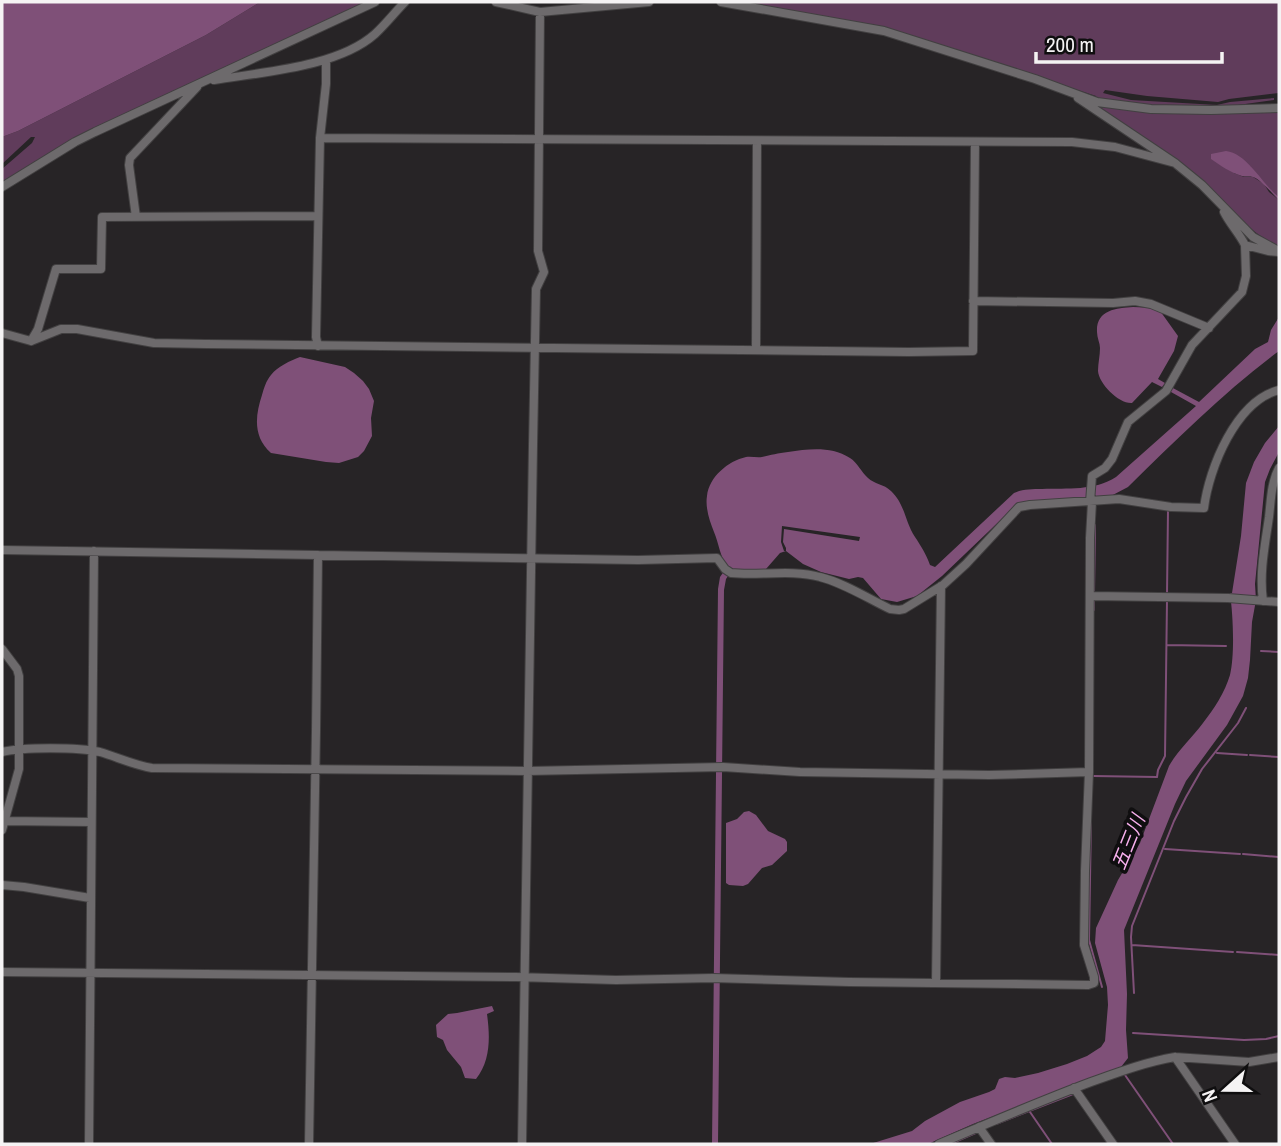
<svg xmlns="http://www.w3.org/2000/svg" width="1281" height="1146" font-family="'Archivo Narrow','Noto Sans JP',sans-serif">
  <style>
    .green { fill: #603c5b }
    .water { fill: #7f5078 }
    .pier { fill: #272426 }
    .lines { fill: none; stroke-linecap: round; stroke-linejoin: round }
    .stream { stroke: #7f5078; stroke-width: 2 }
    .street-casing { stroke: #424041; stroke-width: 10 }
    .street { stroke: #6d6a6c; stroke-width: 8 }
    .labels { text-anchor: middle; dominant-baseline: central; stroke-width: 7; stroke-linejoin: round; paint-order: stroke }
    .water-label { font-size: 19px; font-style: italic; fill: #f8b0ed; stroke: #0f0e0f }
  </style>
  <rect width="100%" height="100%" fill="#272426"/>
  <path class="green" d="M260 2H367L94 129 2 183V169L32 143 35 137H31L2 164V137L18 131 206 35Z
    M737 2H1279V93L1229 99 1218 102 1147 96 1105 90 1103 93 1131 100 1217 105 1230 102 1274 98V100L1231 106 1222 109 1150 106 1097 99 1096 96 932 42Z
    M1100 105C1156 116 1222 115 1279 111V197C1269 189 1257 177 1250 166L1234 173 1244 177H1253L1264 184 1269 192 1279 200V247C1258 236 1240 221 1224 203L1099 108Z"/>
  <path class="water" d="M2 2H260L206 35 18 131 2 137Z
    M1226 151C1248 154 1261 183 1279 197V200C1273 194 1260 179 1253 177 1250 176 1245 177 1242 176 1230 172 1221 166 1211 159V154Z
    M1133 307 1158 308 1178 336 1174 351 1158 379 1165 383 1162 387 1152 382 1132 403C1119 404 1099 384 1098 371 1098 363 1100 356 1100 348 1100 343 1097 338 1097 332 1096 310 1116 308 1133 307Z
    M1279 317V351C1225 391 1176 440 1128 487L1109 497 1011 510 942 576 917 596 897 602 881 599 863 578 858 577 849 579 821 572 803 564 786 551 780 553 766 569H733L726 579 724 590 718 1144H712L718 589 720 577 727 567C720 556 719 544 714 532 710 522 705 508 707 496 709 477 728 461 746 457 751 456 757 458 762 457 771 455 778 453 788 452 809 449 831 446 850 458 858 463 861 472 868 478 874 484 884 484 891 491 905 504 905 522 915 537 921 546 926 554 930 565L935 567 1014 493C1023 489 1032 489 1042 489 1068 488 1094 491 1116 477L1196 406 1171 392 1169 389 1171 387 1199 402 1255 349 1268 342 1271 330Z
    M300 357 345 367 354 373 363 381 369 389 374 401 371 418 372 436 364 451 358 457 339 463 326 462 271 453C253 437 255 416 262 395 264 388 266 381 271 375 278 366 290 361 300 357Z
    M1279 426V452L1270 469 1265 482 1255 584 1256 600 1252 622 1250 660 1248 678 1243 696 1227 725 1186 781 1175 804 1124 930 1127 994 1126 1030 1128 1058 1121 1067 973 1124 928 1144H870L912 1131 925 1121 960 1102 989 1092 995 1089 999 1079 1005 1077 1015 1078 1038 1073 1067 1064 1087 1056 1101 1047 1105 1041 1108 1005 1107 987 1095 943 1096 928 1118 880 1140 843 1169 766C1178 750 1192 738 1203 723 1214 709 1225 692 1230 675 1235 654 1233 615 1230 593H1232L1241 536 1246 483 1254 462 1265 443Z
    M749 811 756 815 768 831 785 839 787 842V851L772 865 762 868 748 884 743 886 729 885 726 883V823L737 819 744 812Z
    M492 1006 494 1011 487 1014C490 1036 491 1060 476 1079L465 1078 461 1067 447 1050 443 1040 437 1037 436 1025 448 1014 457 1013Z"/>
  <path class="pier" d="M782 526 860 537 859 541 784 529 783 542 786 548V551H784L781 542Z"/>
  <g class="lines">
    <path class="stream" d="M1166 510H1168L1167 594
      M1094 593 1095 525
      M1094 610V600
      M1167 645 1226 646
      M1261 651 1279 652
      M1217 753 1247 755
      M1250 755 1279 757
      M1093 776 1157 777 1158 770 1165 756 1167 600
      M1091 819 1089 940 1102 987
      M1165 849 1240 854
      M1243 854 1279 857
      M1132 945 1233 952
      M1237 952 1279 955
      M1134 993 1131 937 1132 926 1174 821 1186 797 1202 769 1238 723 1246 708
      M1133 1033 1244 1040 1266 1039 1279 1036
      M1125 1075 1173 1144
      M1030 1112 1052 1144
      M996 1124 1073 1094
      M950 1144 978 1132"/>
    <defs>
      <path id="street" d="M496 2 540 12 649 2
        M721 2 884 31 1035 79 1097 102 1151 109 1211 110 1279 108
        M214 80C263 72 338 67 375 34 386 24 395 12 405 2
        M1078 98 1175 163 1202 185 1253 237 1275 249
        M320 138 1072 142 1115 147 1175 163
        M2 187 75 142 95 132 375 2
        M1224 212C1230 224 1239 233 1245 245
        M136 217 129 165 130 158 197 87
        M973 301 1113 303 1135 301 1151 304 1209 328
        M2 333 31 341 61 329H77L154 343 206 344 909 352 973 351 975 143
        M31 341 38 329 56 269H101L102 217 318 216
        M318 346 316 337 320 138 326 84V61
        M756 350 757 141
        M1090 502 1092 476 1105 468 1112 459 1128 422 1166 391 1192 345 1242 292 1246 276 1245 245 1268 251 1279 252
        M2 550 638 560 717 558 725 569 731 573C760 576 791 569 820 577 844 583 867 598 890 609L899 610 904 609 943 585 966 564 1019 507 1030 505 1119 499 1171 507 1204 508C1209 468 1236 401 1279 390
        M1091 596 1228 598 1279 602
        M1263 601C1259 573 1265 545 1269 517 1271 500 1271 483 1279 468
        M2 649 17 669 19 676V769L2 830
        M2 752C22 747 79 747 100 752 117 757 134 765 152 768L527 771 723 767 800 772 989 775 1089 772
        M4 821 91 822
        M2 885 24 887 90 898
        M2 972 516 977 616 980 713 978 849 982 1088 985 1094 983V977L1084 945 1085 871 1089 772 1090 538 1092 502
        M936 983 941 586
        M1175 1057 1235 1144
        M1074 1088 1113 1144
        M979 1127 991 1144
        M89 1144 94 551
        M309 1144 316 731 318 555
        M522 1144 533 445 536 289 544 272 538 251 540 12
        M939 1144C989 1123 1040 1101 1091 1082 1119 1072 1146 1062 1175 1057L1249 1062 1279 1057"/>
    </defs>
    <use href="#street" class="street-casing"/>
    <use href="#street" class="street"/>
  </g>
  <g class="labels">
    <g class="water-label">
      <text transform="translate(1128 842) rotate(-68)">五三川</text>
    </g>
  </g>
  <rect width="1281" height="1146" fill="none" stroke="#f5f3f4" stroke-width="7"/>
  <g transform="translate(1225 1090) rotate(249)" stroke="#0f0e0f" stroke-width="5" paint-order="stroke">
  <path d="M0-5L12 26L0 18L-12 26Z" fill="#f5f3f4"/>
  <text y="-10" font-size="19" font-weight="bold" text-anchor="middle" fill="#f5f3f4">N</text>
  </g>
  <path d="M1036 52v10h186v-10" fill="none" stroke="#f5f3f4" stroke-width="3.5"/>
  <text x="1046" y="52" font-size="21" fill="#f5f3f4" stroke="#0f0e0f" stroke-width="5" paint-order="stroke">200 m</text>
</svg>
